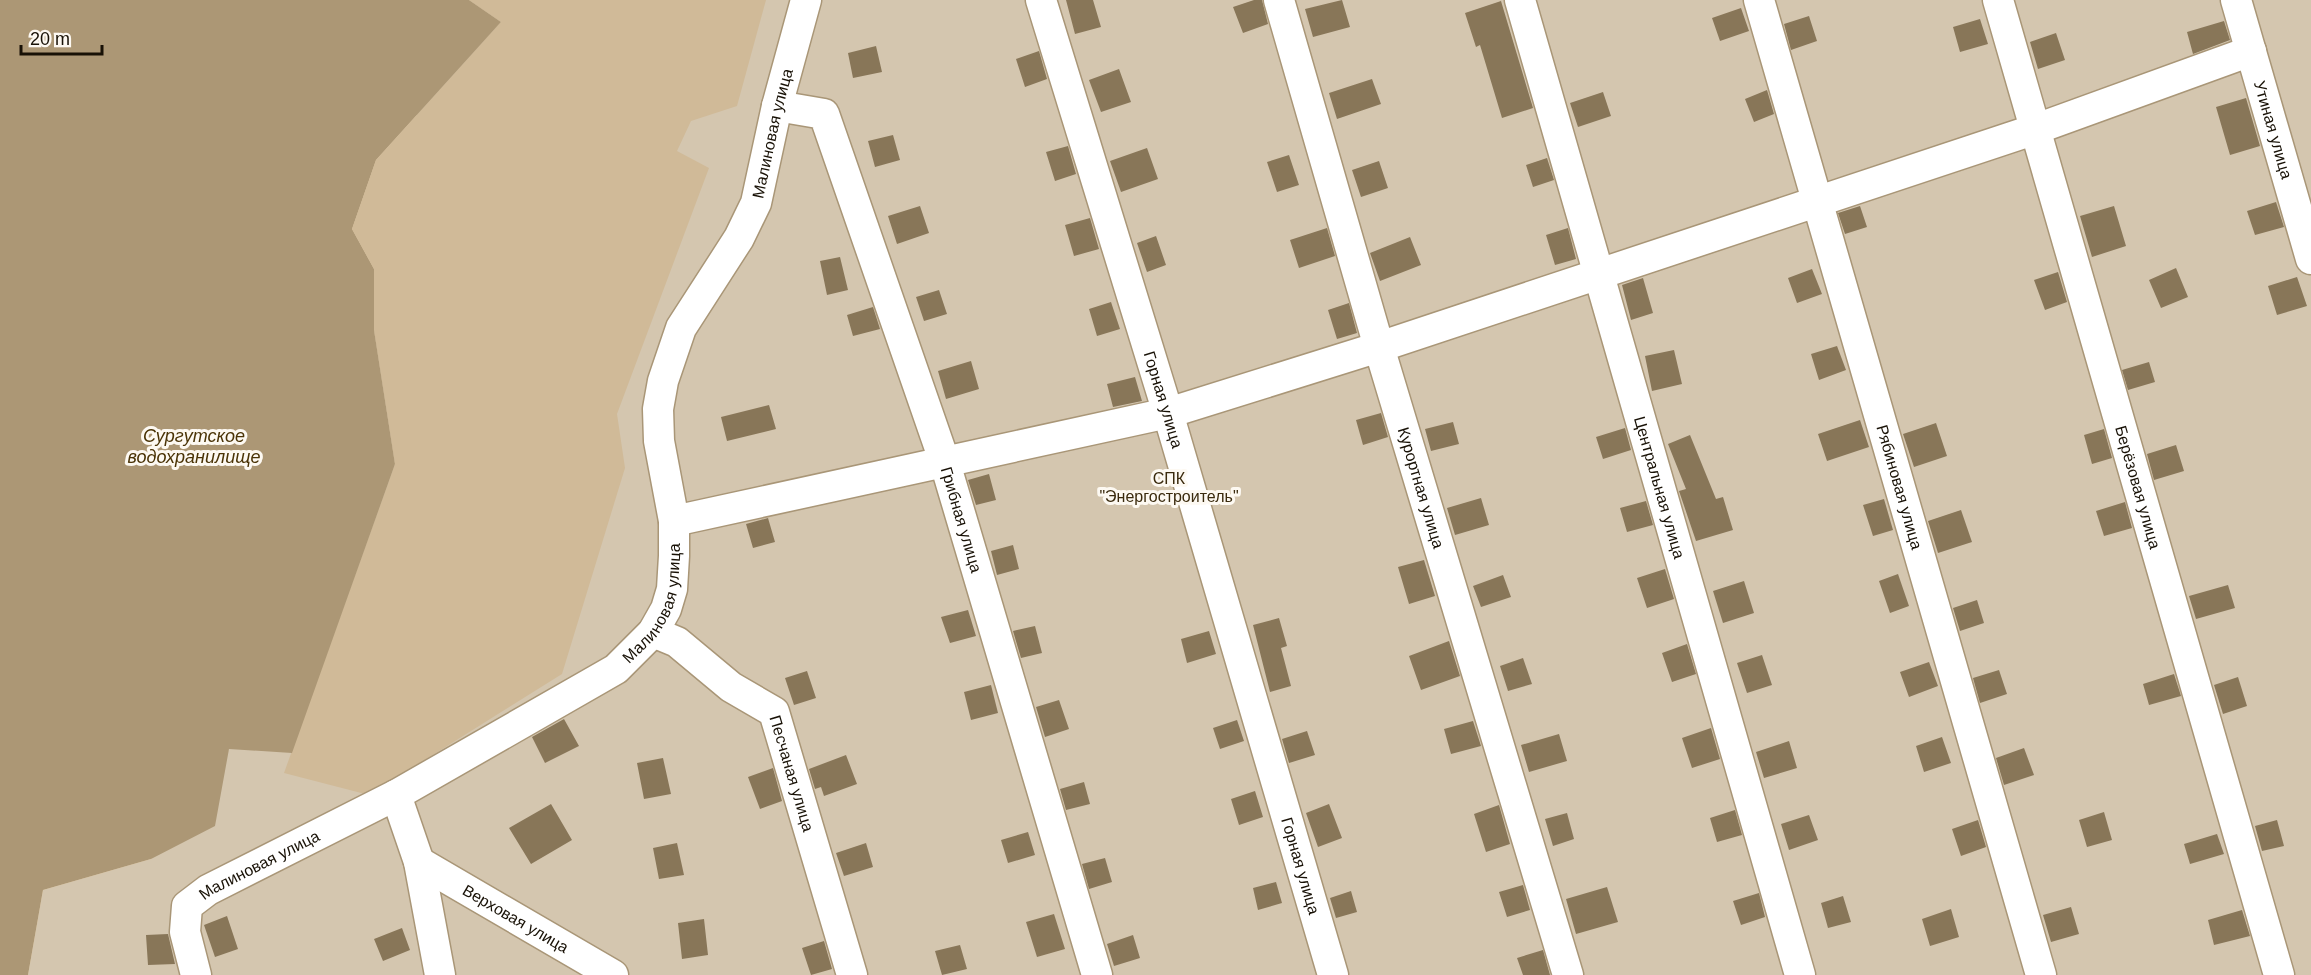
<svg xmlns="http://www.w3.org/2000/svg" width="2311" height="975" font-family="Helvetica,sans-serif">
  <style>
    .green { fill: #d4c6af }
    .forest { fill: #d0ba98 }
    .water { fill: #ac9775 }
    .building { fill: #887658 }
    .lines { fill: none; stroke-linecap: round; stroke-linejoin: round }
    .minor-casing { stroke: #a99677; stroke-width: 33 }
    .minor { stroke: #fff; stroke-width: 30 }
    .labels { text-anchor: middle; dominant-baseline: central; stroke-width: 6; stroke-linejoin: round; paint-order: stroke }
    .street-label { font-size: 16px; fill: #181106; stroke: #fdf9f2 }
    .park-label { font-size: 16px; fill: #3a2a0d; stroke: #fdf9f2 }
    .water-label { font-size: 18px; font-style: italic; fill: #4a3306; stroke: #fdf9f2 }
  </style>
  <rect width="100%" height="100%" fill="#fee9c9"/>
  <path class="green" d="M469 0H2311V975H28L43 890 151 859 229 749 395 464 374 330V269L418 111 501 22Z"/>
  <path class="forest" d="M469 0H766L737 106 691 121 677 151 709 168 617 414 625 468 562 674 369 795 284 773 395 464 374 330V269L352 229 376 160 501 22Z"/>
  <path class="water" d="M0 0H469L501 22 376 160 352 229 374 269V330L395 464 292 753 229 749 215 826 151 859 43 890 28 975H0Z"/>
  <path class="building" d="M1066 0H1093L1101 27 1075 34Z
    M1254 0H1262L1268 24 1243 33 1233 7Z
    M1342 0 1350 27 1313 37 1305 9Z
    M1501 1 1533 108 1502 118 1480 45 1476 47 1465 13Z
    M1741 8 1749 31 1720 41 1712 18Z
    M1809 16 1817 41 1791 50 1784 24Z
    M1980 19 1988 44 1960 52 1953 27Z
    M2224 21 2230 40 2193 54 2187 32Z
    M2056 33 2065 60 2038 69 2030 42Z
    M876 46 882 72 853 78 848 53Z
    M1039 51 1047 79 1025 87 1016 59Z
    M1119 69 1131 102 1101 112 1089 80Z
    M1372 79 1381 104 1337 119 1329 93Z
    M1767 90 1774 114 1754 122 1745 99Z
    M1603 92 1611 116 1578 127 1570 103Z
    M2246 98 2260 146 2230 155 2216 107Z
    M893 135 900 160 875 167 868 141Z
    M1068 146 1076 174 1055 181 1046 152Z
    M1147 148 1158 179 1121 192 1110 161Z
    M1289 155 1299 185 1277 192 1267 162Z
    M1547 158 1554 180 1533 187 1526 165Z
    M1379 161 1388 188 1361 197 1352 170Z
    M2276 202 2284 227 2255 235 2247 211Z
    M920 206 929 233 897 244 888 216Z
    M1860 206 1867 227 1845 234 1838 213Z
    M2114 206 2126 246 2092 257 2080 216Z
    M1090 218 1099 249 1074 256 1065 225Z
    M1327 228 1335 256 1299 268 1290 240Z
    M1568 228 1576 259 1555 265 1546 235Z
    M1156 236 1166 265 1147 272 1137 243Z
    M1410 237 1421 265 1380 281 1370 253Z
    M840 257 848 290 827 295 820 261Z
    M2176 268 2188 297 2161 308 2149 280Z
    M1812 269 1822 294 1797 303 1788 278Z
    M2058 272 2067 302 2045 310 2034 280Z
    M2297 277 2307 306 2277 315 2268 286Z
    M1643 278 1653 313 1631 320 1622 285Z
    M939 290 947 314 924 321 916 297Z
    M1111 302 1120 329 1097 336 1089 309Z
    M1349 303 1357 333 1337 339 1328 310Z
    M873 307 880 329 853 336 847 315Z
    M1837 346 1846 370 1819 380 1811 354Z
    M1674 350 1682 384 1652 391 1645 356Z
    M971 361 979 389 946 399 938 371Z
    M2149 362 2155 382 2128 390 2122 370Z
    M1135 377 1142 401 1113 407 1107 384Z
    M769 405 776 429 727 441 721 417Z
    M1381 413 1388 437 1363 445 1356 420Z
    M1860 420 1869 447 1827 461 1818 434Z
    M1453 422 1459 444 1431 451 1425 429Z
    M1936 423 1947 456 1914 467 1903 434Z
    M1625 428 1631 450 1603 459 1596 437Z
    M2104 429 2112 458 2092 464 2084 435Z
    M1690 435 1716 499 1723 497 1733 530 1696 541 1679 491 1686 489 1668 444Z
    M2176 445 2184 471 2154 480 2147 454Z
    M989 474 996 500 976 505 968 480Z
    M1481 498 1489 525 1455 535 1447 508Z
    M1884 499 1893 530 1873 536 1863 505Z
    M1646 501 1653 525 1627 532 1620 508Z
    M2125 502 2132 528 2104 536 2096 511Z
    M1961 510 1972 542 1938 553 1928 521Z
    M768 518 775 542 753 548 746 524Z
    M1013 545 1019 569 997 575 991 551Z
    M1424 560 1435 596 1409 604 1398 567Z
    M1665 569 1674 599 1647 608 1637 578Z
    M1898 574 1909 606 1890 613 1879 581Z
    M1503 575 1511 597 1481 607 1473 586Z
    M1744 581 1754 613 1723 623 1713 591Z
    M2228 585 2235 608 2196 619 2189 596Z
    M1977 600 1984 623 1960 631 1953 608Z
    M968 610 976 636 950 643 941 617Z
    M1279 618 1287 646 1281 648 1291 686 1270 692 1253 625Z
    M1035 626 1042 653 1021 658 1013 631Z
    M1209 631 1216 654 1187 663 1181 639Z
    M1449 641 1460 676 1421 690 1409 656Z
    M1687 644 1696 674 1672 682 1662 653Z
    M1762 655 1772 685 1747 693 1737 663Z
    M1523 658 1532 684 1508 691 1500 666Z
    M1929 662 1938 686 1909 697 1900 672Z
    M1999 670 2007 694 1980 703 1973 678Z
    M807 671 816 698 794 705 785 678Z
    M2174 674 2181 696 2149 705 2143 684Z
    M2238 677 2247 706 2223 714 2214 685Z
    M991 685 998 713 971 720 964 692Z
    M1059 700 1069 729 1045 737 1036 707Z
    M564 719 579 746 545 763 532 737Z
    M1237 720 1244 741 1220 749 1213 728Z
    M1473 721 1481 746 1451 754 1444 729Z
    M1711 728 1720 759 1692 768 1682 738Z
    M1307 731 1315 755 1289 763 1282 739Z
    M1559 734 1567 761 1529 772 1521 745Z
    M1942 737 1951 763 1924 772 1916 746Z
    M1789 741 1797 768 1764 778 1756 752Z
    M2024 748 2034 775 2004 785 1996 758Z
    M846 755 857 784 824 796 821 787 815 789 809 769Z
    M663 758 671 794 644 799 637 763Z
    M773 768 782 801 760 809 748 777Z
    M1084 782 1090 804 1066 810 1060 789Z
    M1255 791 1263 817 1239 825 1231 799Z
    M551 804 572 840 531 864 509 828Z
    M1329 804 1342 838 1318 847 1306 813Z
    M1499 805 1510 844 1486 852 1474 814Z
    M1735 810 1742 835 1717 842 1710 818Z
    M2104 812 2112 840 2087 847 2079 820Z
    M1567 813 1574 839 1553 846 1545 819Z
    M1809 815 1818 840 1789 850 1781 824Z
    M1978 820 1986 847 1961 856 1952 829Z
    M2277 820 2284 846 2262 851 2255 826Z
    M1028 832 1035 855 1008 863 1001 840Z
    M2217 834 2224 854 2190 864 2184 844Z
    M677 843 684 875 659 879 653 848Z
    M866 843 873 867 844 876 836 853Z
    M1105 858 1112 882 1089 889 1082 864Z
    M1276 882 1282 903 1258 910 1253 888Z
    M1523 885 1530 910 1507 917 1499 892Z
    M1607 887 1618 922 1576 934 1566 899Z
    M1351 891 1357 912 1336 918 1330 898Z
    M1759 893 1765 917 1741 925 1733 901Z
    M1843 896 1851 922 1828 928 1821 903Z
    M2071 907 2079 934 2051 942 2043 915Z
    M1951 909 1959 937 1930 946 1922 919Z
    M2242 910 2250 936 2214 945 2208 920Z
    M1054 914 1065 949 1037 957 1026 922Z
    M227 916 238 949 215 957 204 925Z
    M704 919 708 955 682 959 678 923Z
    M402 928 410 950 383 961 374 939Z
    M168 934 175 964 148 965 146 935Z
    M1133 935 1140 958 1114 966 1107 944Z
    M824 941 832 969 811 975 802 948Z
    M960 945 967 969 942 975 935 951Z
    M1543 950 1550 975H1523L1517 958Z"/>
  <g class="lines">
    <defs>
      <g id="minor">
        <path id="s1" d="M1041 0 1168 413 1333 975"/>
        <path id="s2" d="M1279 0 1379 347 1568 975"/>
        <path id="s3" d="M1520 0 1800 975"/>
        <path id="s4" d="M1759 0 2041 975"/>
        <path id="s5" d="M1998 0 2279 975"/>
        <path id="s6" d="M2236 0 2311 259"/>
        <path id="s7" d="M777 106 824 114 945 463 1097 975"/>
        <path d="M674 521 1168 413 1379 347 2036 129 2251 51"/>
        <path id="s8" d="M653 632 677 642 731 687 774 712 852 975"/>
        <path d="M396 795 419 862 440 975"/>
        <path id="s9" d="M419 862 613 975"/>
        <path id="s10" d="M196 975 185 932 187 906 208 890 396 795 616 669 653 632 666 609 672 589 674 556V521L659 441 658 409 663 381 681 328 739 238 756 203 777 106 806 0"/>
      </g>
    </defs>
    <use href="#minor" class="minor-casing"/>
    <use href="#minor" class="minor"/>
  </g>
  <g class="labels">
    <g class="street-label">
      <text stroke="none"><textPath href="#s6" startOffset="135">Утиная улица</textPath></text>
      <text stroke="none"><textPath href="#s10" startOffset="1144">Малиновая улица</textPath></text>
      <text stroke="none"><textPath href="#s1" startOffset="418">Горная улица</textPath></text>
      <text stroke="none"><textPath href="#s4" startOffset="507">Рябиновая улица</textPath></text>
      <text stroke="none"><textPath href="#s5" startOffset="507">Берёзовая улица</textPath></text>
      <text stroke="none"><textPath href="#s2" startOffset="508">Курортная улица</textPath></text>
      <text stroke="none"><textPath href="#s3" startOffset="507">Центральная улица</textPath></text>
      <text stroke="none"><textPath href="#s7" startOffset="476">Грибная улица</textPath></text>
      <text stroke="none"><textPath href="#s10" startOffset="640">Малиновая улица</textPath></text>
      <text stroke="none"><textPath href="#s8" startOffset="210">Песчаная улица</textPath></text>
      <text stroke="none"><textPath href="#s10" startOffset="154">Малиновая улица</textPath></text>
      <text stroke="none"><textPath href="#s1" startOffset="904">Горная улица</textPath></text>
      <text stroke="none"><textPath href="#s9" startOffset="112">Верховая улица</textPath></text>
    </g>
    <g class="park-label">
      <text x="1169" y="478">СПК<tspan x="1169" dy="18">"Энергостроитель"</tspan></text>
    </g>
    <g class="water-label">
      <text x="194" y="436">Сургутское<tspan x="194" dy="21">водохранилище</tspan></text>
    </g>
  </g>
  <path d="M21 45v9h81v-9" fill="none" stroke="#181106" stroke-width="3"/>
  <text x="30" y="45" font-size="18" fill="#181106" stroke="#fdf9f2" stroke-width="4.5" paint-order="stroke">20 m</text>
</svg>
